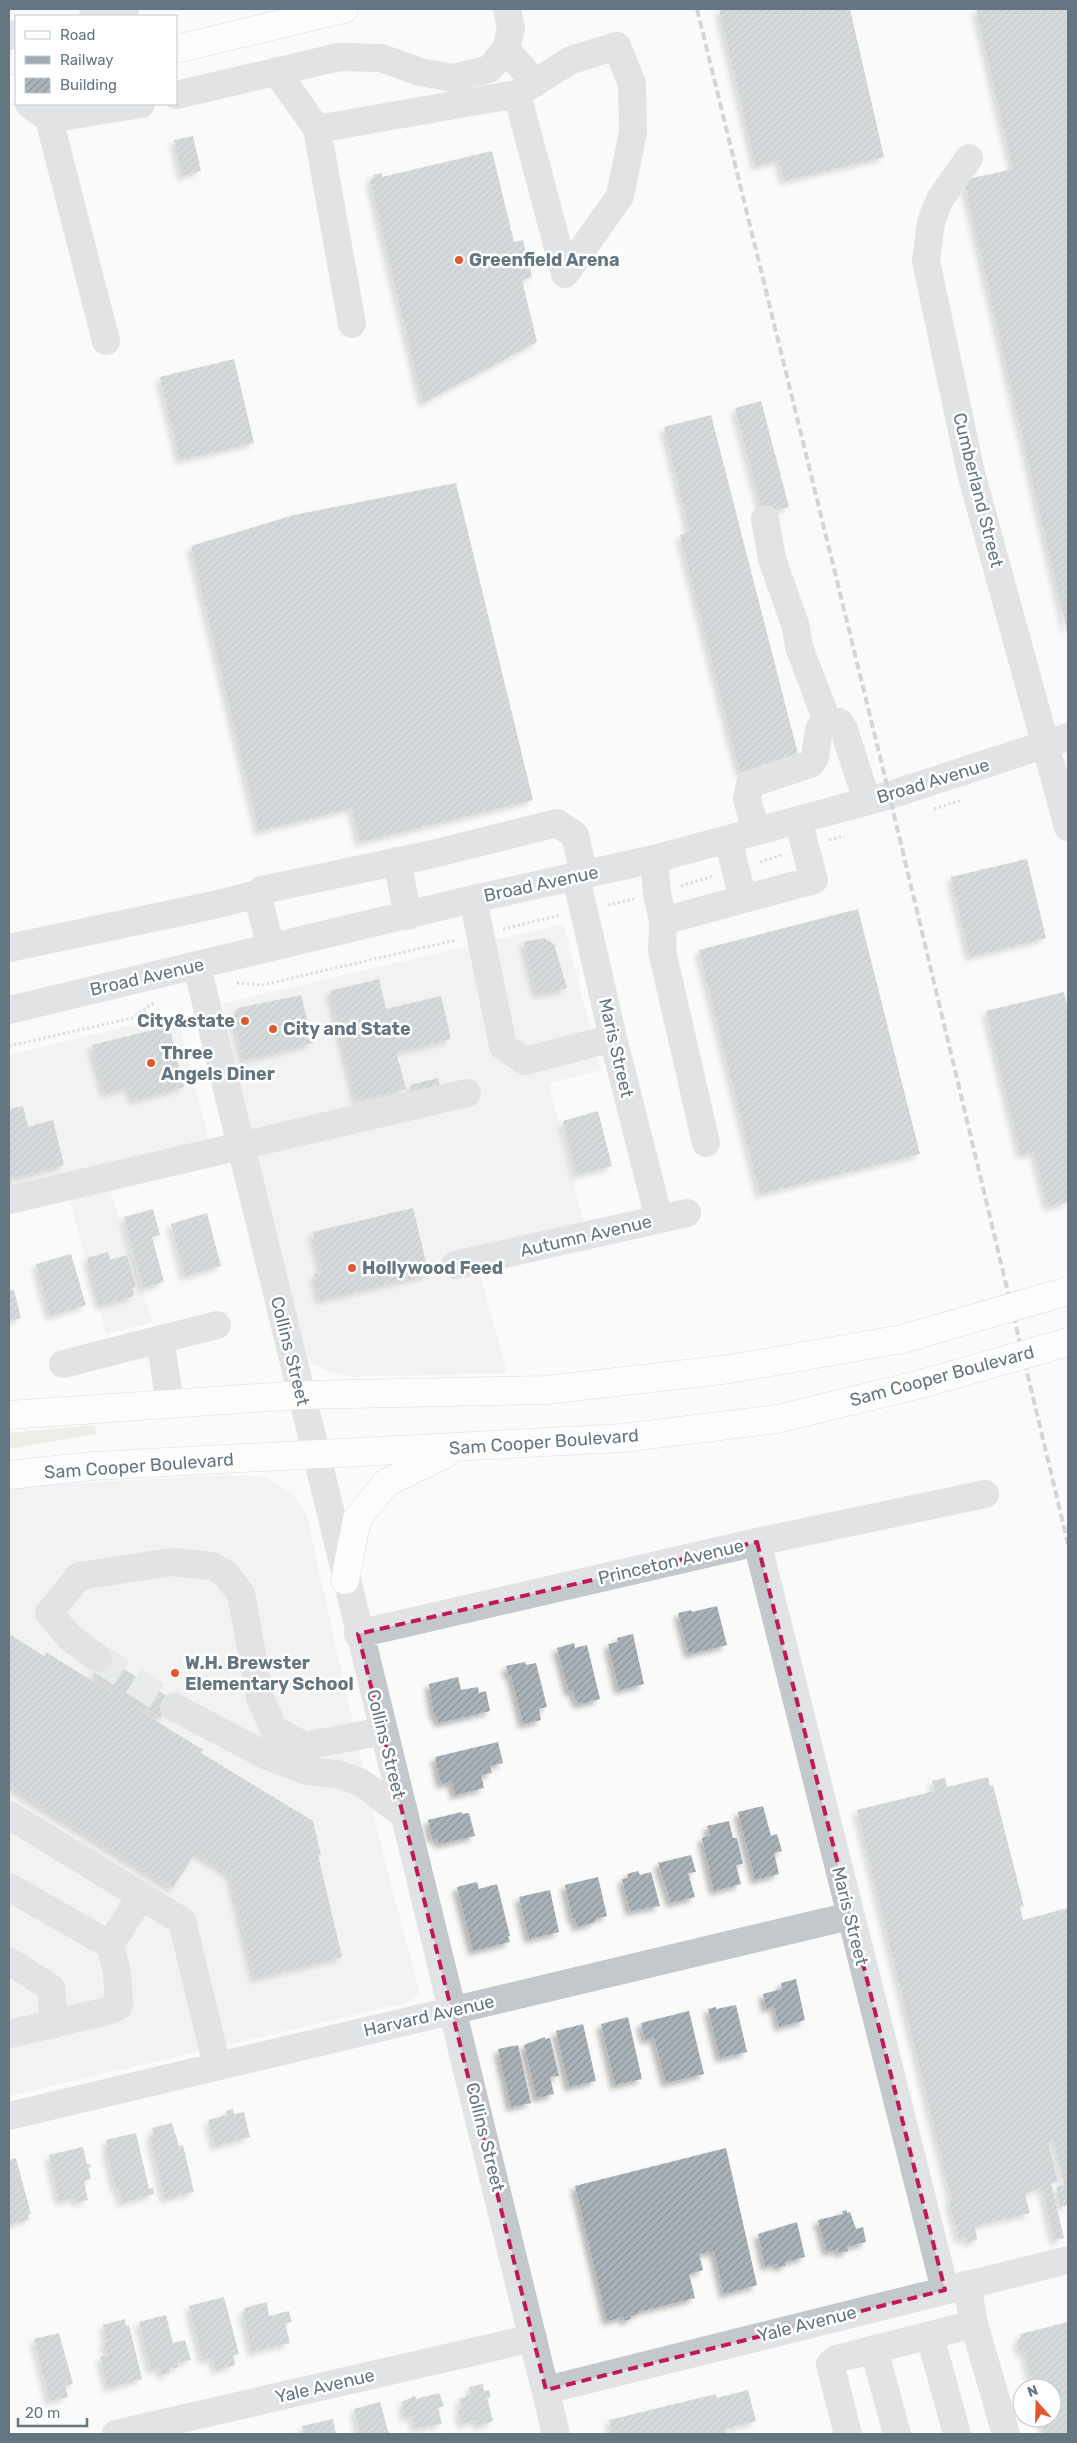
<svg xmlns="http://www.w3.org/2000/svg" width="1077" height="2443" font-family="Rubik,sans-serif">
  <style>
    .built { fill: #e8e9e9 }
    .grass { fill: #dadfd7 }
    .building { fill: url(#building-hatch); filter: url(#shadow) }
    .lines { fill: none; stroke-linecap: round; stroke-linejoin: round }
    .minor-tunnel { stroke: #d5d9db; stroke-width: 28; stroke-dasharray: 28 14; stroke-linecap: butt }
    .major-casing { stroke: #b5babe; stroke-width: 29 }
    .path { stroke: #bbbfc2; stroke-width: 3; stroke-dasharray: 2.5 2.5; stroke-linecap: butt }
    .minor { stroke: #c3c8cc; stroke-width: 28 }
    .major { stroke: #fff; stroke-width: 28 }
    .rail { stroke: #a2aab0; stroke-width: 4; stroke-dasharray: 8 4; stroke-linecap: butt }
    .major-bridge-casing { stroke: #b5babe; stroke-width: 29; stroke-linecap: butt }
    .major-bridge { stroke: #fff; stroke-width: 28 }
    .marked { fill: none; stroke: #c2185b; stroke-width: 4; stroke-dasharray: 10 6; stroke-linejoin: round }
    .poi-dot { fill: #e4572e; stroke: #fff; stroke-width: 2 }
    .labels { text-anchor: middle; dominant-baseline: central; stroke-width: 5; stroke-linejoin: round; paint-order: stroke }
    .poi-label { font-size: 18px; font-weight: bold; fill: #657683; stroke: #fff; text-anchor: start }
    .street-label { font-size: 18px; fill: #657683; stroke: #fff }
  </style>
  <defs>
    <pattern id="building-hatch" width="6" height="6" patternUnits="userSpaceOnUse" patternTransform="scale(1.25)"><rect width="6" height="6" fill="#aab3b9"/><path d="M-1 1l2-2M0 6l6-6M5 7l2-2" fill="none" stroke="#8e969c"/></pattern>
    <filter id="shadow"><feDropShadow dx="-4.5" dy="4.5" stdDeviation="2.5" flood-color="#0004"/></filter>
  </defs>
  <rect width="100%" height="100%" fill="#fafaf8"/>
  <path class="built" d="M560 925 564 926 601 1070 549 1083 584 1224 473 1248 507 1373 350 1377 330 1372 311 1363 298 1338 247 1137 222 1015 224 1003Z
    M170 1016 181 1031 210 1145 9 1194V1055Z
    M108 1185 153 1322 106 1334 68 1195Z
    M221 1475 267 1477 296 1497 307 1517 377 1830 420 1994 409 2002 9 2096V1489L29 1486Z"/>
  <path class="grass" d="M95 1425 96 1434 9 1449V1433Z"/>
  <path class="building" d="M719 9H850L884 157 784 181 779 160 756 166Z
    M976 9H1068V637L964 180 1013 169Z
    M193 136 201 171 182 176 174 140Z
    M492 151 514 242 523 240 532 277 522 280 537 342 423 403 370 180 373 179V175L382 173V177Z
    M234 359 254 443 180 460 160 377Z
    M761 401 789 507 763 514 735 408Z
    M711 415 799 758 740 773 680 535 690 532 664 427Z
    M456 483 533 800 360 842 352 808 259 831 191 546 294 515Z
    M1027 859 1046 938 970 957 951 877Z
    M858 909 920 1154 760 1194 699 950Z
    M544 938 554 944 567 988 537 994 524 942Z
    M379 979 386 1009 441 996 451 1039 396 1052 406 1089 357 1101 330 991Z
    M1064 992 1068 1010V1202L1048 1207 1034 1152 1021 1155 986 1011Z
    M301 995 313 1043 244 1060 233 1016 238 1008Z
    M169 1026 184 1087 133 1100 130 1087 105 1093 92 1045Z
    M438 1078 442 1095 414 1102 410 1085Z
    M23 1106 28 1127 53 1120 64 1165 9 1179V1109Z
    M598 1111 612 1166 577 1175 563 1121Z
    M413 1208 429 1274 320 1300 314 1274 322 1272 313 1232Z
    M153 1209 160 1235 152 1237 164 1282 143 1288 124 1217Z
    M207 1213 221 1266 185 1276 171 1224Z
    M108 1252 110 1260 127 1255 136 1287 132 1288 134 1296 100 1305 87 1258Z
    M71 1254 86 1305 50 1316 36 1264Z
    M14 1290 21 1318 9 1321V1291Z
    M717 1606 727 1645 689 1654 678 1613 691 1610 692 1612Z
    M9 1634 44 1656 46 1652 113 1694 115 1690 93 1677 105 1657 173 1700 161 1718 140 1705 137 1709 203 1750 201 1753 313 1821 321 1855H318L342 1957 255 1978 230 1874 196 1852 173 1888 9 1785Z
    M633 1634 644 1684 619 1690 608 1644 618 1642 617 1638Z
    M574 1643 575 1648 587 1645 600 1699 581 1704 576 1701 573 1691 569 1692 557 1648Z
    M525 1662 526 1665 536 1663 547 1707 539 1709 541 1720 523 1724 511 1675 509 1676 506 1666Z
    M458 1677 461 1690 478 1687 479 1693 486 1691 490 1711 439 1723 436 1715H434L429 1684Z
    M498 1742 503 1763 490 1766 492 1773 481 1775 484 1788 455 1795 452 1782 441 1784 435 1757Z
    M988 1777 990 1786 993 1785 1024 1906 1020 1907 1023 1920 1068 1908V2205L1060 2207 1056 2187 1064 2185 1054 2143 1053 2141 1048 2142 1058 2182 1051 2183 1064 2238 1054 2240 1042 2187 1025 2194 1030 2213 975 2226 977 2240 967 2243 966 2237 959 2239 949 2201 952 2200 857 1810 935 1791 932 1781 945 1778 947 1787Z
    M763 1806 771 1836 777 1834 782 1851 774 1853 779 1874 755 1880 738 1812Z
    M462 1812V1814L469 1813 475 1836 439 1844 437 1838 432 1839 428 1820Z
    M729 1821 733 1838H737L743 1864 736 1865 741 1884 714 1891 702 1838 710 1835 707 1826Z
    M691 1855 696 1872 688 1873 695 1897 671 1903 658 1863Z
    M638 1871 640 1875 651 1872 660 1906 630 1911 622 1879 628 1878 627 1874Z
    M598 1877 607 1916 595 1919V1922L577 1927 575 1919 573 1920 565 1885Z
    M477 1882 479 1889 497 1884 510 1936H508L510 1942 473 1951 457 1887Z
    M550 1890 559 1932 529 1939 519 1897Z
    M796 1979 805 2020 779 2027 774 2006 766 2009 763 1994 782 1989 781 1983Z
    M736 2005 747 2052 720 2058 708 2009 716 2007V2009Z
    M689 2011 704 2074 666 2083 654 2038 645 2040 641 2023Z
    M628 2017 642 2079 615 2085 601 2024Z
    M583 2024 596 2081 569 2087 556 2031Z
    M545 2037V2039L550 2038 559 2076 550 2077 554 2094 537 2098 524 2045Z
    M518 2045 531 2103 511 2107 498 2049Z
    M233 2109 234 2114 244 2112 250 2137 215 2146 208 2120 227 2115 226 2111Z
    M172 2123 179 2146 183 2145 194 2192 165 2199 150 2136 154 2135 152 2128Z
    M136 2133 149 2189 153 2188 154 2194 122 2203 119 2189 116 2190 106 2149 108 2148 106 2140Z
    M83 2147 87 2164H90L91 2167 88 2168 91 2179 84 2181 88 2200 76 2202 75 2198 59 2201 49 2155Z
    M726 2148 757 2285 724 2294 714 2251 699 2254 703 2270 689 2274 695 2298 638 2312 639 2314 630 2316 631 2319 624 2321 623 2317 607 2321 575 2186Z
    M16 2158 31 2214H28L29 2220 9 2224V2160Z
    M847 2210V2213L850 2212 856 2229 863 2227 866 2242 847 2247 848 2251 839 2253 838 2249 827 2252 818 2220 843 2214 842 2211Z
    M797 2222 805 2257 785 2262 786 2266 778 2267 777 2264 765 2266 758 2234Z
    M224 2297 239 2354 233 2355 235 2365 216 2370 212 2358 203 2360 189 2306Z
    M267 2302 269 2316 289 2311 292 2322 285 2323 290 2343 252 2352 243 2313H245L244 2308Z
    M166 2315 173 2343 185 2340 191 2360 178 2363 179 2367 169 2369 170 2373 162 2375 159 2368 151 2370 139 2322Z
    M125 2319 126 2326 129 2325 142 2379 108 2388 100 2357 109 2355 103 2343 107 2342 103 2325Z
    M1068 2322V2434H1045L1041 2418H1052V2388H1033L1024 2351 1020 2352 1017 2340 1021 2339 1020 2334Z
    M59 2333 73 2384 65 2386 68 2397 50 2401 34 2339Z
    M483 2384 484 2391 489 2390 491 2397 487 2398 493 2421 478 2426 476 2420 462 2424 458 2411 462 2410 459 2399 471 2395 469 2387Z
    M748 2390 756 2421 725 2429 726 2434H612L609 2420 716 2394 717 2398Z
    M439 2393 444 2406 438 2408 442 2424 415 2428 412 2416 405 2418 402 2402 415 2396 416 2399Z
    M380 2402 389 2434H360L354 2409Z
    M333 2419 336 2434H304L302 2426Z"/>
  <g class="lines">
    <path class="minor-tunnel" d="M98 1658 174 1707"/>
    <defs>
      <path id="major" d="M176 49 344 9
        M9 90 16 88
        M9 1415 300 1395 546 1390 730 1369 902 1339
        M9 1475 92 1466 622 1438 777 1419 921 1384
        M345 1580 357 1519 386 1483 445 1454"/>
    </defs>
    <use href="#major" class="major-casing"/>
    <path class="path" d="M934 809 962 800
      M829 840 844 836
      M760 862 782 855
      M681 886 713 876
      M608 905 634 899
      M503 929 561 915
      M237 983 262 985 456 940
      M9 1046 132 1018 155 1002"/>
    <path class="minor" d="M93 16 125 9
      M9 36 16 34
      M506 49 535 83
      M276 71 317 129 517 94 571 60 617 46 632 84 633 132 620 196 565 274 517 94
      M176 95 339 57 381 58 420 72 453 78 489 69 506 49 511 28 507 9
      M29 104 49 119 141 104
      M49 119 106 341
      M317 129 352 324
      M969 158 940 199 931 222 926 261 971 473 1068 827
      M765 519 772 559 796 627 799 647 828 723
      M756 831 747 799 750 784 810 764 815 758 819 729 828 723 839 722 844 730 867 801
      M728 839 743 899
      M654 859 657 894 663 921 814 880 798 820
      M397 861 408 916
      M576 877 613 1038 659 1219
      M473 899 503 1046 525 1061 613 1038
      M663 921 662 951 706 1143
      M9 948 214 905 257 894
      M271 948 257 894 262 890 433 854 557 823 575 835 584 875
      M197 966C313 1456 438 1944 556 2434
      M9 1010 473 899 654 859 890 795 1068 737
      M9 1200 467 1093
      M455 1265 687 1213
      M160 1339 170 1403
      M63 1364 217 1325
      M757 1542 945 2290
      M358 1634 757 1542 985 1494
      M98 1658 70 1638 49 1613 79 1576 172 1562 212 1566 226 1574 241 1594 260 1698 274 1729 305 1746 383 1731
      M174 1707 267 1756 307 1771 337 1774 362 1783 405 1816
      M9 1815 182 1921 217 2066
      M9 1887 110 1945
      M9 1961 51 1988 54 2024
      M9 2034 108 2011 119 2006 117 1972 110 1945 141 1896
      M9 2116 850 1916
      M974 2324 1006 2434
      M930 2336 957 2434
      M874 2349 897 2434
      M546 2390 1068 2260
      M116 2434 533 2338
      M848 2434 830 2364 836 2359 974 2324 967 2284"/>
    <use href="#major" class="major"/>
    <path class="rail" d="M697 9 885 777 1068 1544"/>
    <defs>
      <path id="major-bridge" d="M902 1339 1068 1291
        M921 1384 1068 1342"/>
    </defs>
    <use href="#major-bridge" class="major-bridge-casing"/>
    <use href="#major-bridge" class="major-bridge"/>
  </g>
  <path d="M0 0H1077V2443H0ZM757 1542 945 2290 546 2390 358 1634Z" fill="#fafaf8" fill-opacity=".55" fill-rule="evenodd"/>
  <path class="marked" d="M757 1542 945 2290 546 2390 358 1634Z"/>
  <g class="poi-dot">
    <circle cx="459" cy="260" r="5"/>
    <circle cx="245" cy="1021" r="5"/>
    <circle cx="273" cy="1029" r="5"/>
    <circle cx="151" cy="1063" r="5"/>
    <circle cx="352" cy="1268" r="5"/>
    <circle cx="175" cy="1673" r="5"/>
  </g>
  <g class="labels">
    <g class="poi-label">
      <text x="469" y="260">Greenfield Arena</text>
      <text x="235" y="1021" text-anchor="end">City&amp;state</text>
      <text x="283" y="1029">City and State</text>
      <text x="161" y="1053">Three<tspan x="161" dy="21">Angels Diner</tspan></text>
      <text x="362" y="1268">Hollywood Feed</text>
      <text x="185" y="1663">W.H. Brewster<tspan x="185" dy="21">Elementary School</tspan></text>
    </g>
    <g class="street-label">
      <text transform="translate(978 490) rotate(76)">Cumberland Street</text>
      <text transform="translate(933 781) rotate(-17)">Broad Avenue</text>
      <text transform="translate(541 884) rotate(-12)">Broad Avenue</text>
      <text transform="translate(147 977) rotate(-13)">Broad Avenue</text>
      <text transform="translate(616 1048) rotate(77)">Maris Street</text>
      <text transform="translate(586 1236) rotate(-13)">Autumn Avenue</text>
      <text transform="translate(290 1351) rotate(76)">Collins Street</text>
      <text transform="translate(942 1376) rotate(-15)">Sam Cooper Boulevard</text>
      <text transform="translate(544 1442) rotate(-4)">Sam Cooper Boulevard</text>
      <text transform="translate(139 1466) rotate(-4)">Sam Cooper Boulevard</text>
      <text transform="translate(671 1562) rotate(-13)">Princeton Avenue</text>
      <text transform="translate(386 1744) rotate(76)">Collins Street</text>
      <text transform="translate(850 1916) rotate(76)">Maris Street</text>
      <text transform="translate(429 2016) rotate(-13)">Harvard Avenue</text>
      <text transform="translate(485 2137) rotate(76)">Collins Street</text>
      <text transform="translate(807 2324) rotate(-14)">Yale Avenue</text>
      <text transform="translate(325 2386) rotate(-13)">Yale Avenue</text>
    </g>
  </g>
  <rect width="1077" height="2443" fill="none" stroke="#657683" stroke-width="20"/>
  <rect x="15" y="15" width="162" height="90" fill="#ffffff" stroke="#c1c8cd"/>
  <rect x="25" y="31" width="25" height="8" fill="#ffffff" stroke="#c1c8cd"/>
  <text x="60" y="40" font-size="15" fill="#657683">Road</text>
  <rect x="25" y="56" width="25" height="8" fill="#a2aab0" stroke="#c1c8cd"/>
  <text x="60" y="65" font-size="15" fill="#657683">Railway</text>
  <rect x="25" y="78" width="25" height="15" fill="url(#building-hatch)" stroke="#c1c8cd"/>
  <text x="60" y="90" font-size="15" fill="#657683">Building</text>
  <g transform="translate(1037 2403) rotate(340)"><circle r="24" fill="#ffffff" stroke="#c1c8cd"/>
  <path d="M0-4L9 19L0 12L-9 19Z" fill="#e4572e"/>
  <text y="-8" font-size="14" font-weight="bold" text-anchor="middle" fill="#657683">N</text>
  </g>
  <path d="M18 2418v8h69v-8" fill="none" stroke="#657683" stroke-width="2.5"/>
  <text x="25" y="2418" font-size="15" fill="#657683" stroke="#ffffff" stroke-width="4" paint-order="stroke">20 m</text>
</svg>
